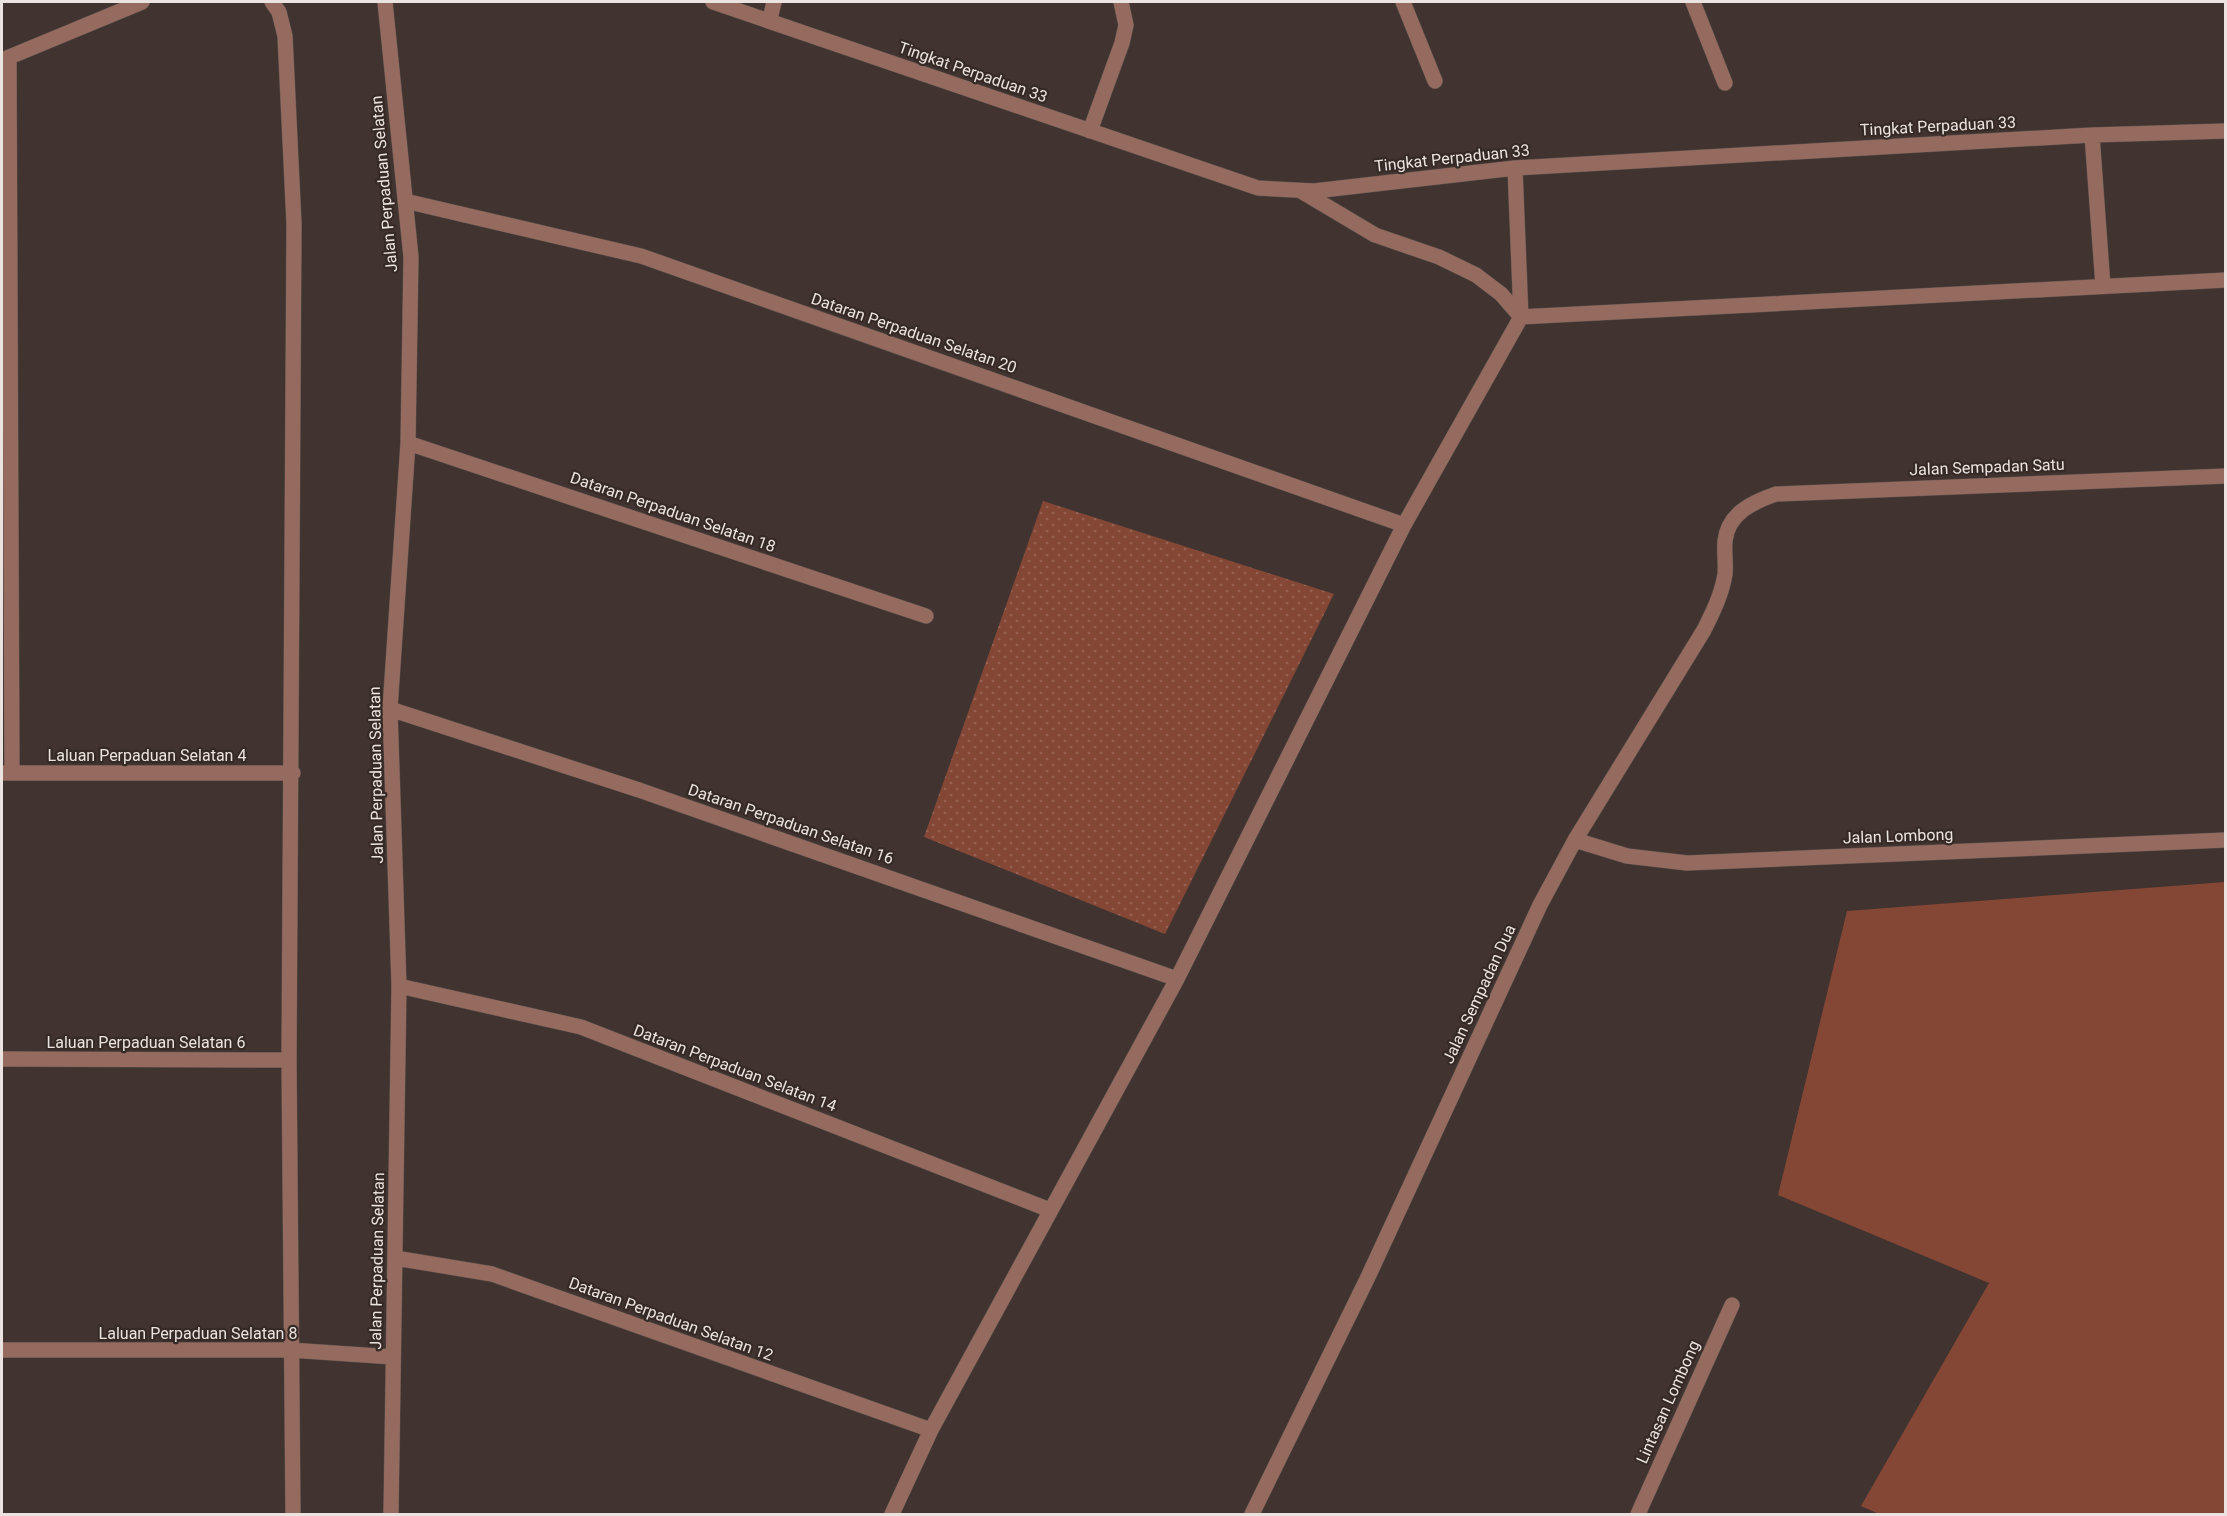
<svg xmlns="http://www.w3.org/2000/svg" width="2227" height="1516" font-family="Roboto,sans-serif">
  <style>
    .green { fill: #844735 }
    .park { fill: url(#park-dots) }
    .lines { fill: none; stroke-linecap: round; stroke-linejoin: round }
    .minor-casing { stroke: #5c504c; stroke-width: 16 }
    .minor { stroke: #956b5f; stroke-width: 15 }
    .labels { text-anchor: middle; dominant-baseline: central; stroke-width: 4.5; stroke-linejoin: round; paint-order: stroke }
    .street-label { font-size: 16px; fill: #ebe3e0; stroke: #362a26 }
  </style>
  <defs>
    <pattern id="park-dots" width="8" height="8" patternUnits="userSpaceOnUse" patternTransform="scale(1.5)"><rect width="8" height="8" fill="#844735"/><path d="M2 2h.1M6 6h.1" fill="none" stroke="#966152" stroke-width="1.8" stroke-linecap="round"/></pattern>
  </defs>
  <rect width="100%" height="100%" fill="#413430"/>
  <path class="green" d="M2225 882V1514H1879L1861 1506 1989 1283 1778 1195 1847 911Z"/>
  <path class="park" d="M1043 501 1334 594 1165 934 924 837Z"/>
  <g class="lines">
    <defs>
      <path id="minor" d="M272 2 279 12 285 36 294 224 289 1060 293 1514
        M385 2 411 257 408 443 390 709 399 986 391 1514
        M713 2 1258 188 1314 191 1515 168 2092 135 2226 131
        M1403 2 1435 81
        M1693 2 1725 83
        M770 19 774 2
        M9 57 12 773
        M2 60 142 2
        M1090 131 1122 43 1126 25 1121 2
        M2092 135 2103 286
        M1515 168 1521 317 2226 280
        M405 201 641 256 1404 525
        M408 443 926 616
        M390 709 639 790 1177 979
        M2 773H293
        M1575 840 1627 856 1687 863 2226 840
        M399 986 581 1027 1050 1210
        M2 1059 289 1060
        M395 1258 492 1274 931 1430
        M2 1350H290L393 1357
        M892 1514 931 1430 1177 979 1404 525 1521 317 1501 294 1476 275 1439 257 1375 235 1301 191
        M1252 1514 1368 1277 1540 905 1575 840 1704 630C1713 612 1722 594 1725 574 1726 563 1724 552 1725 541 1728 513 1753 502 1776 494L2226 476
        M1638 1514 1732 1305"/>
    </defs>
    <use href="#minor" class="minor-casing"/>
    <use href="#minor" class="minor"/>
  </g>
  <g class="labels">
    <g class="street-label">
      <text transform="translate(973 72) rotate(19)">Tingkat Perpaduan 33</text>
      <text transform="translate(1938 126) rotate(-3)">Tingkat Perpaduan 33</text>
      <text transform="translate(1452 158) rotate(-6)">Tingkat Perpaduan 33</text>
      <text transform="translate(384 184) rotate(-95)">Jalan Perpaduan Selatan</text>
      <text transform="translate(914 333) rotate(19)">Dataran Perpaduan Selatan 20</text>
      <text transform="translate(1987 467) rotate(-2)">Jalan Sempadan Satu</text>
      <text transform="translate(673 512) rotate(19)">Dataran Perpaduan Selatan 18</text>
      <text x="147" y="755">Laluan Perpaduan Selatan 4</text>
      <text transform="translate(376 775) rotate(-91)">Jalan Perpaduan Selatan</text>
      <text transform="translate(791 824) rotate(19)">Dataran Perpaduan Selatan 16</text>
      <text transform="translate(1898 836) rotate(-2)">Jalan Lombong</text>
      <text transform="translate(1479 994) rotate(-65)">Jalan Sempadan Dua</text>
      <text x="146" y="1042">Laluan Perpaduan Selatan 6</text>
      <text transform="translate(735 1068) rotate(21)">Dataran Perpaduan Selatan 14</text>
      <text transform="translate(377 1261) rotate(-89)">Jalan Perpaduan Selatan</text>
      <text transform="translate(671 1319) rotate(20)">Dataran Perpaduan Selatan 12</text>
      <text x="198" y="1333">Laluan Perpaduan Selatan 8</text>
      <text transform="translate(1668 1402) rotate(-66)">Lintasan Lombong</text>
    </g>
  </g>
  <rect width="2227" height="1516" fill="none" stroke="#ebe3e0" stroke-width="6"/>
</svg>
